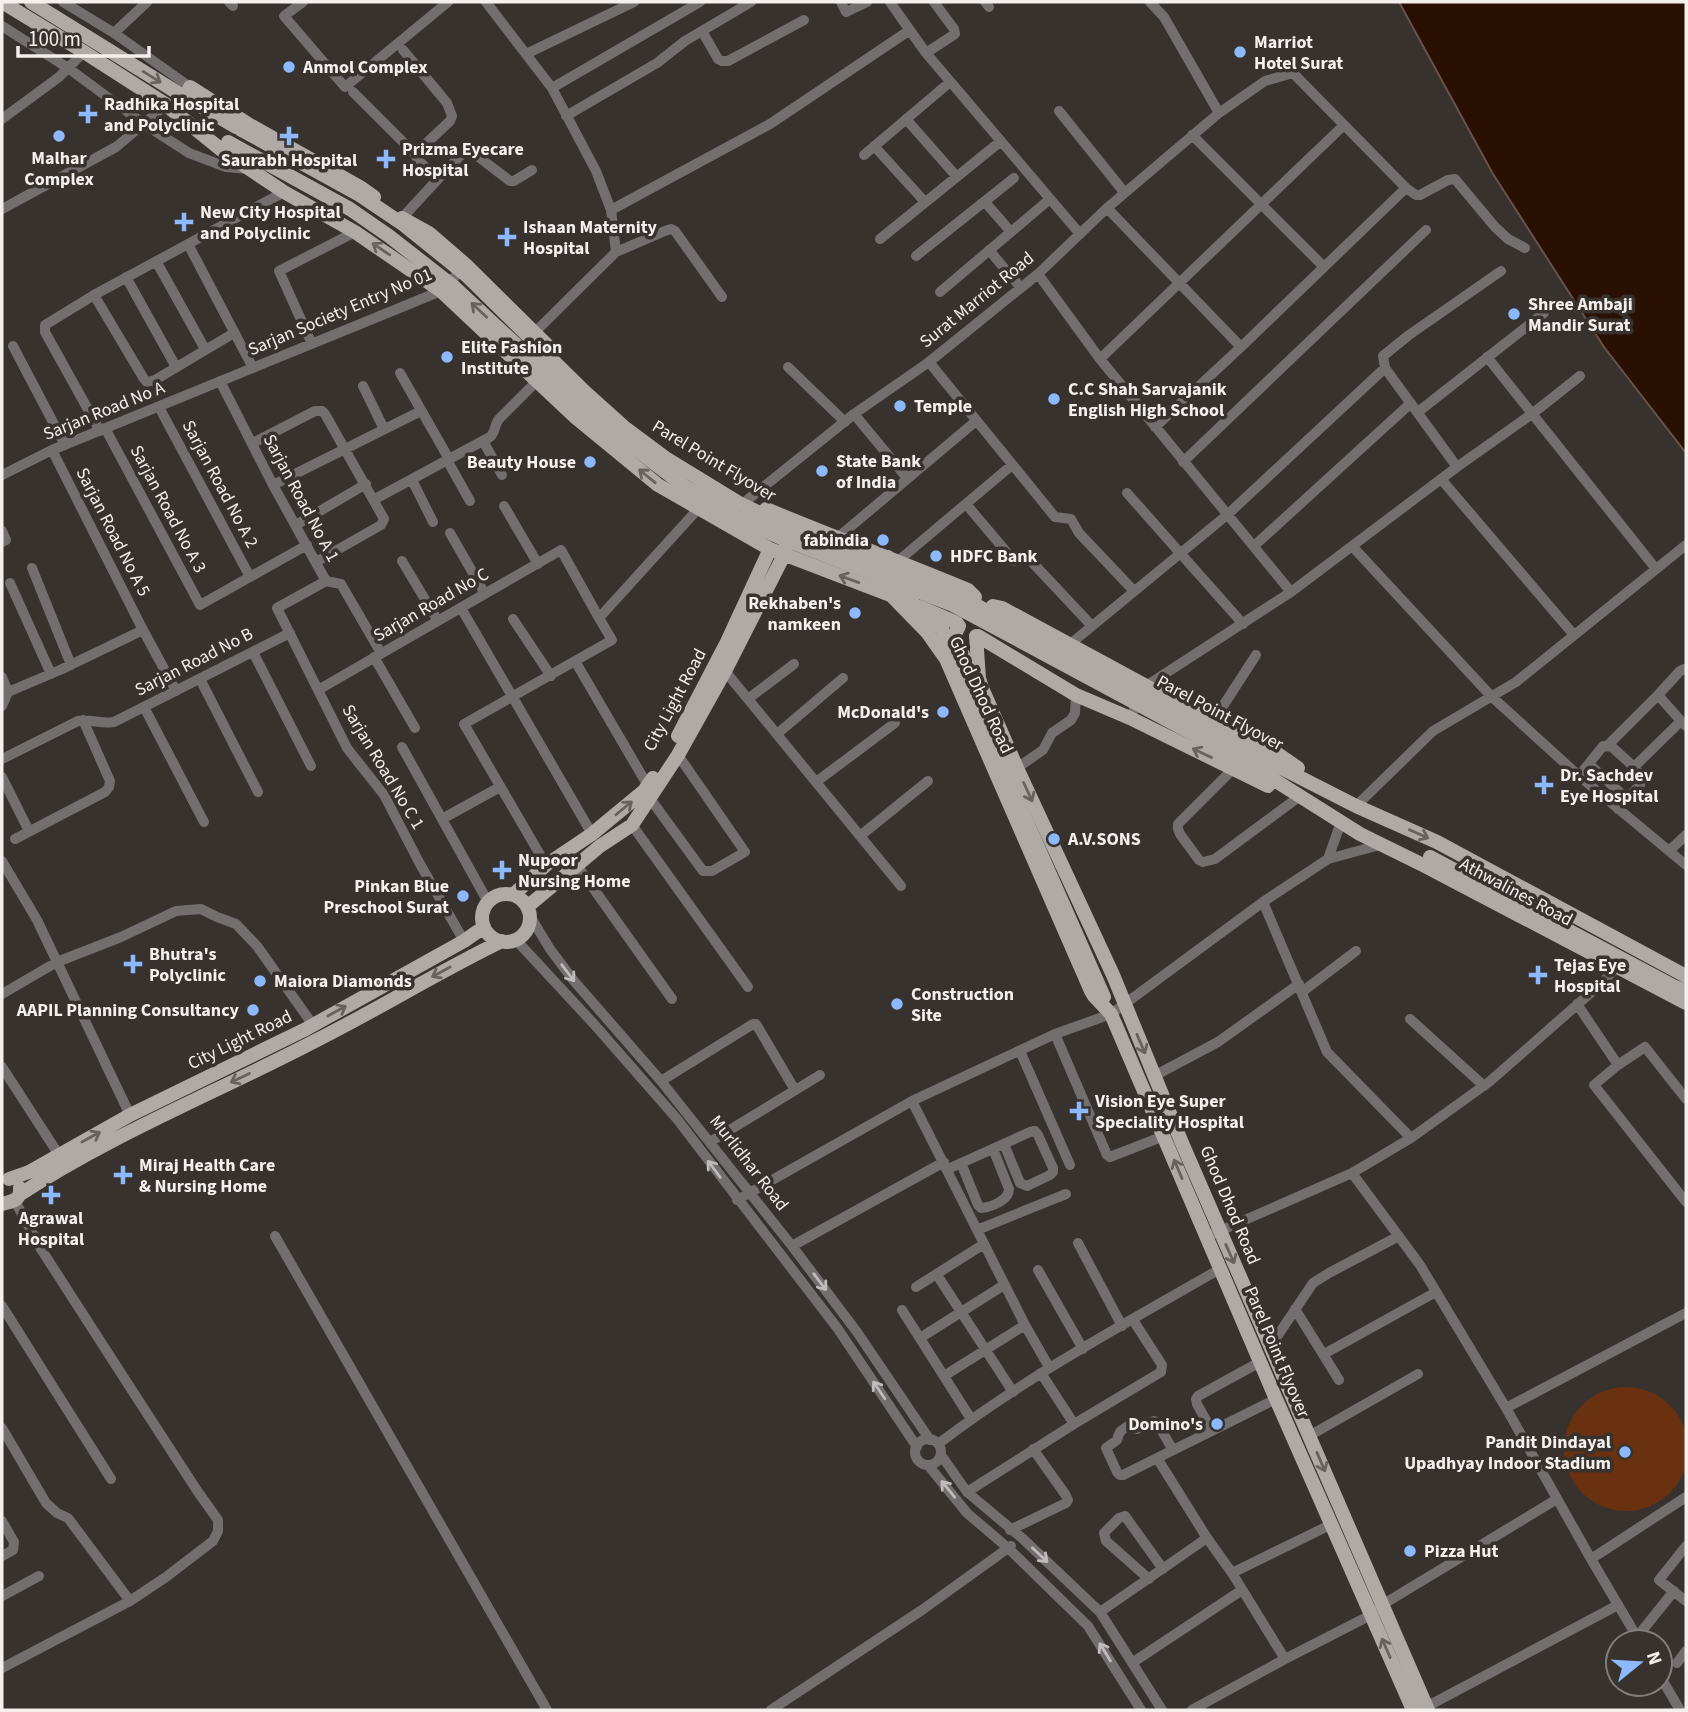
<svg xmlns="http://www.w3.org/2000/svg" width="1688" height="1712" font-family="'Source Sans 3',sans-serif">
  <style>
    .green { fill: #693110 }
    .water { fill: #291003; stroke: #66534a; stroke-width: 2 }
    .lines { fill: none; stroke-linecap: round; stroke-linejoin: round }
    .minor { stroke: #726f6e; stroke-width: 10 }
    .major { stroke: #b0aaa7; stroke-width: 14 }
    .major-bridge { stroke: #b0aaa7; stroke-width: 14 }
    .oneway { stroke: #68625f }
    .oneway2 { stroke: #c0bcbb }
    .poi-dot { fill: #8cb9fc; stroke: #38322f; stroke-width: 2.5 }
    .labels { text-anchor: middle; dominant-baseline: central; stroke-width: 7; stroke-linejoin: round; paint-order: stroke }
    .poi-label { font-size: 18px; font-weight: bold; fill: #f4f0ee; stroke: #38322f; text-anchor: start }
    .street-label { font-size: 18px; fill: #f4f0ee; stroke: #38322f }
  </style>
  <rect width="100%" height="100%" fill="#38322f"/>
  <path class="green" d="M1564 1449a62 62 0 1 1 124 0a62 62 0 1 1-124 0Z"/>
  <path class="water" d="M1399 2H1686V453L1604 347 1493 174Z"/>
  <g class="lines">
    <path class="minor" d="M63 2 114 33 190 87
      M229 2 233 6
      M303 2 284 16 345 87 448 2
      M486 2 552 88 596 171 611 210 616 252 530 337
      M841 2 846 12 867 2
      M890 2 926 53 1080 234
      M985 2 989 7
      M1150 2 1164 17 1219 113
      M2 26 68 68 144 124 189 153 226 167 248 169
      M702 31 718 59 722 61H728L804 20
      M114 33 147 2
      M926 53 955 34 954 29 934 2
      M526 54 634 2
      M552 88 700 2
      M353 92 415 154
      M1059 111 1124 192
      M566 116 657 63 685 41 751 2
      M2 119 59 77 84 52
      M906 119 957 177
      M1192 135 1324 267
      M874 146 925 202
      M864 155 950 82
      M438 179 463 153 467 151 472 152 510 181H514L532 170
      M1406 188 1416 195H1420L1448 180 1455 179 1495 227 1508 239 1525 248
      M985 202 1011 232
      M1107 208 1241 347
      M2 209 116 147 166 105
      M611 210 770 124 910 30
      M402 218 438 179 417 159 415 154 450 121 452 116 447 103 403 50
      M880 239 1001 141
      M188 244 253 368
      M989 250 1021 288
      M616 252 665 231 671 229 675 231 722 297
      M916 256 1014 178
      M156 261 205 349
      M1038 274 1100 359 1291 592
      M126 277 176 367
      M940 292 1050 199
      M94 295 144 379 147 382 155 380 234 333
      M312 344 279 271 355 232
      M13 346 65 445
      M1487 357 1656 569
      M1100 359 1344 125
      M929 362 1055 517 1071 519 1079 533 1134 591
      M788 367 845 422
      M400 373 449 459
      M220 381 273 485 326 581 277 608 347 748 384 795 420 864 464 941
      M363 386 384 429
      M159 407 250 577
      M1418 412 1544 313
      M854 414 907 478
      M105 428 200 605 307 545
      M100 431 45 332V325L94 295 284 192
      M483 441 502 475
      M253 443 315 411H322L325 414 384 519 381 525 316 562
      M52 450 143 630 176 691
      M447 460 470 501
      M1183 462 1426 230
      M1457 467 1385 368 1383 356 1409 335 1501 271
      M2 475 52 450 441 291 464 267
      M1441 479 1574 635
      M412 480 433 522
      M273 485 421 411
      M1127 493 1243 624
      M375 499 490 437C496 432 494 425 499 419L537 381
      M746 501 854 414 929 362 1038 274 1107 208 1219 113 1265 81 1293 73 1406 188 1241 347 1155 427
      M966 504 1014 561
      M504 506 538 564
      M296 525 366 484
      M2 531 6 540 2 542
      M450 533 485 594
      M836 539 976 421
      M1254 546 1411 403
      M1352 546 1491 696 1579 776 1686 865
      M402 561 438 621
      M898 561 1012 465
      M1031 561 1092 626
      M32 568 71 665
      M326 581 341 584 381 653
      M10 583 51 674
      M461 608 592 834
      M513 619 551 676
      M1069 645 1227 515 1385 368
      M253 652 311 766
      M374 657 415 728
      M575 661 648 786
      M725 671 901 886
      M2 677 8 692
      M200 679 258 792
      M318 690 561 550 599 618 698 509
      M1658 695 1680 671 1684 669 1686 670
      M748 699 794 664
      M2 706 8 692 60 670 143 630
      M144 707 204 822
      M1130 718 1146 686 1291 592 1457 467 1532 414 1580 376
      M1214 720 1256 655
      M777 734 843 678
      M1607 746 1658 695 1681 721
      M402 747 488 902
      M2 759 78 721C90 719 102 724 114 722L290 633
      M1589 764 1627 799
      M1017 768 1043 750 1052 733 1071 720 1075 713 1076 695
      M1233 769 1178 824V829L1180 834 1199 860 1203 862 1215 859 1296 799
      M1579 776 1603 746 1612 747 1634 767
      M2 777 29 831
      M816 782 895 723
      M646 793 703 871H712L745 852 678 755
      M1356 806 1433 731 1516 682 1686 545
      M1618 809 1640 785C1643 776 1639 773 1634 767L1681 721 1686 726
      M442 819 500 787
      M1341 822 1328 859 1380 845
      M632 825 748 987
      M860 836 928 781
      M15 839 105 792 109 787 110 781 83 720
      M1669 851 1686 835
      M2 861 37 920 130 1115
      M576 864 672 999
      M546 865 464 724 612 640 599 618
      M1263 902 1327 1052 1411 1138
      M530 916 550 949 574 981 661 1081 792 1246 857 1332 930 1440
      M516 940 593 1023 677 1119 838 1329 917 1447
      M1620 963 1603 982 1489 1082 1411 1138 1352 1173 1420 1265 1506 1408 1591 1559 1640 1642
      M1302 992 1356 951
      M2 994 57 962 121 937 176 911 201 909 217 917 236 924 257 946 313 1025
      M1577 1004 1618 1065 1594 1085 1686 1202
      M1410 1019 1484 1086
      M1055 1034 1107 1155 1110 1157 1115 1155 1164 1136
      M1020 1051 1070 1165
      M1618 1065 1645 1047 1686 1099
      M2 1067 59 1155
      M1154 1076 1218 1042 1299 984
      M661 1081 753 1024H756L795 1090
      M912 1101 1025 1325 1049 1367
      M710 1142 820 1075
      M961 1163 978 1205 981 1208C992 1207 1009 1200 1009 1189L993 1149
      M948 1169 1030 1132 1035 1131 1038 1135 1053 1168V1172L1050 1175 1027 1186 1020 1183 1004 1144
      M737 1200 912 1101 1055 1034 1111 1014 1263 902 1328 859
      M977 1230 1066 1194
      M1213 1234 1352 1173
      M275 1236 547 1710
      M1078 1243 1122 1326
      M792 1246 944 1162
      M1038 1270 1083 1349
      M939 1278 1013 1392
      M916 1287 984 1244
      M2 1306 111 1479
      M1295 1309 1339 1380
      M902 1310 971 1419
      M920 1338 1004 1285
      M1270 1347 1313 1283 1329 1273 1399 1236
      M1324 1354 1436 1292
      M1041 1373 1074 1424
      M944 1376 1025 1325
      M1506 1408 1686 1313
      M2 1428 46 1503 57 1513 68 1518 130 1601
      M1212 1431 1197 1404 1196 1399 1198 1396 1260 1362
      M1309 1436 1418 1374
      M915 1452a13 13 0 1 1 26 0a13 13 0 1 1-26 0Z
      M938 1444C1026 1377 1124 1324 1220 1269
      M1173 1450 1157 1423 1154 1421 1137 1429 1128 1426C1120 1431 1119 1432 1117 1440L1106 1448 1117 1472 1120 1475H1123C1174 1450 1225 1424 1276 1399
      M941 1455 967 1492 1022 1538 1100 1612 1162 1710
      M1157 1458 1207 1538 1232 1573 1285 1659
      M928 1465 967 1513 1008 1548 1088 1626 1141 1710
      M967 1492 1074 1424 1161 1372 1162 1365 1133 1320
      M2 1521 14 1542 13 1550 2 1556
      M1010 1530 1066 1503 1068 1500 1065 1494 1033 1449
      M1686 1546 1659 1580 1686 1601
      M1591 1559 1686 1497
      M1232 1573 1332 1524
      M1149 1579 1106 1541 1104 1533 1119 1518 1125 1516 1163 1569
      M2 1596 39 1576
      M1100 1612 1207 1538
      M1637 1637 1674 1591
      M1132 1663 1242 1590
      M1677 1663 1686 1651
      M2 1668 130 1601 166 1577 213 1541 218 1531V1520L198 1492 135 1395 41 1249 15 1201
      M1660 1676 1680 1710
      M1426 1707 1618 1605
      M771 1710 922 1610 1011 1546
      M1192 1710 1285 1659 1371 1615 1382 1605 1557 1499"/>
    <path class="major" d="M2 2 84 52 173 109
      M31 2 186 98 236 127
      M186 98 190 87 248 124 360 187 374 197
      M166 105 224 152 284 192 355 232 441 291 574 416 658 485 770 549 898 598
      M402 218 429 233 466 265 549 347
      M766 509C833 537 901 562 968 590L975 597
      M888 557 890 594 927 632 946 659 1091 991 1094 996 1111 1014 1276 1399 1413 1710
      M993 606 1002 608 1146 686 1272 750 1298 768
      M920 607 957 623
      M959 626 954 636 967 663 979 680
      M976 636 979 678 982 688 1017 768 1113 975 1182 1143 1428 1710
      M978 636 1076 695 1130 718 1268 786
      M678 736 727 642 770 549
      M1254 754 1356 806 1437 842 1686 976
      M1249 764 1360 834 1425 866 1686 1003
      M482 918a24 24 0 1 1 48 0a24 24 0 1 1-48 0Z
      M513 895 546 865 592 834 644 791 653 778
      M527 907 600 846 632 825 678 755 725 671 784 555 785 548
      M9 1179 29 1172 130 1115 306 1029 464 941 484 927
      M19 1195C112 1134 215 1093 313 1042 377 1010 438 972 502 941
      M2 1204C12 1201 21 1201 20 1188"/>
    <path class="major-bridge" d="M240 129 358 194 404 225 466 275 585 392 624 427 667 459 739 503 783 524 959 596 1254 754
      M228 142 350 209 389 236 453 286 582 406 625 441 684 486 736 517 783 539 953 605 1249 764
      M885 585 928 614 942 629 1104 997
      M1430 857 1673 986 1686 991"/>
  </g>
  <defs><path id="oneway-shaft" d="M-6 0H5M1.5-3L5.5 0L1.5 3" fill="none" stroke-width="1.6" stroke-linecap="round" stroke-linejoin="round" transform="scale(1.75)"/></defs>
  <g class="oneway">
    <use href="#oneway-shaft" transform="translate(152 77) rotate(32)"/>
    <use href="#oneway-shaft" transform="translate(381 249) rotate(-146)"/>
    <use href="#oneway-shaft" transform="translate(479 310) rotate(-137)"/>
    <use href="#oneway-shaft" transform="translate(647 476) rotate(-141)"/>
    <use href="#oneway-shaft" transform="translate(849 579) rotate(-160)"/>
    <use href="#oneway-shaft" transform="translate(1202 753) rotate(-154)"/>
    <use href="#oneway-shaft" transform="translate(1028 792) rotate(65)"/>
    <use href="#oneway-shaft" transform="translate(624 808) rotate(-40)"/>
    <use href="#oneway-shaft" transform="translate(1419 834) rotate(24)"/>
    <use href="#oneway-shaft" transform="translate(441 972) rotate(151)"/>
    <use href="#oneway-shaft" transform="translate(337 1011) rotate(-29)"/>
    <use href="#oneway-shaft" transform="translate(1141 1044) rotate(67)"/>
    <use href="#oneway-shaft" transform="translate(240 1078) rotate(154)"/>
    <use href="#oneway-shaft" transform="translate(91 1137) rotate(-29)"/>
    <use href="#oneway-shaft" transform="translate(1178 1169) rotate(-113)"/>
    <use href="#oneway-shaft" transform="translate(1230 1254) rotate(66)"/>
    <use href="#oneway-shaft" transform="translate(1321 1462) rotate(67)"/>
    <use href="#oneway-shaft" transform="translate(1386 1648) rotate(-114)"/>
  </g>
  <g class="oneway2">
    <use href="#oneway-shaft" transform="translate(568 973) rotate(53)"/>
    <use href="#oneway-shaft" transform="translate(714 1169) rotate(-127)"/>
    <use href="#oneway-shaft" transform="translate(820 1282) rotate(53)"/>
    <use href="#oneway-shaft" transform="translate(879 1390) rotate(-124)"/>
    <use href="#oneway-shaft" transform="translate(948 1489) rotate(-129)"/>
    <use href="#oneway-shaft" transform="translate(1040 1555) rotate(43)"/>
    <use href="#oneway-shaft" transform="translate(1105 1652) rotate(-122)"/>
  </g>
  <g class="poi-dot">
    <circle cx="1240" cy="52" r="7"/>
    <circle cx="289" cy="67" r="7"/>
    <path d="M84.5 103.5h7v7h7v7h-7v7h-7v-7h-7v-7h7z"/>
    <circle cx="59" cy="136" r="7"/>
    <path d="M285.5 125.5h7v7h7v7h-7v7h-7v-7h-7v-7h7z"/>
    <path d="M382.5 148.5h7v7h7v7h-7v7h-7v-7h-7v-7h7z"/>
    <path d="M180.5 211.5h7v7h7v7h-7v7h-7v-7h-7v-7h7z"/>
    <path d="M503.5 226.5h7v7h7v7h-7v7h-7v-7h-7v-7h7z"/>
    <circle cx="1514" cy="314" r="7"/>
    <circle cx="447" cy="357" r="7"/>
    <circle cx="1054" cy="399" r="7"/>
    <circle cx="900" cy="406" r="7"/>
    <circle cx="590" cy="462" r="7"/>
    <circle cx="822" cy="471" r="7"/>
    <circle cx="883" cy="540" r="7"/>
    <circle cx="936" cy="556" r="7"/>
    <circle cx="855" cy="613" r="7"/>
    <circle cx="943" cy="712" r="7"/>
    <path d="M1540.5 774.5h7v7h7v7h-7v7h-7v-7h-7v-7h7z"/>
    <circle cx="1054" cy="839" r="7"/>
    <path d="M498.5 859.5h7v7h7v7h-7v7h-7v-7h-7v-7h7z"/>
    <circle cx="463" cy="896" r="7"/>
    <path d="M129.5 953.5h7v7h7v7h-7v7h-7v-7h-7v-7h7z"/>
    <path d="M1534.5 964.5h7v7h7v7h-7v7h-7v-7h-7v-7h7z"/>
    <circle cx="260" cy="981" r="7"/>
    <circle cx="897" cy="1004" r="7"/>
    <circle cx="253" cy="1010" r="7"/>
    <path d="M1075.5 1100.5h7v7h7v7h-7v7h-7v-7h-7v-7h7z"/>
    <path d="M119.5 1164.5h7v7h7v7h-7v7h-7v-7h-7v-7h7z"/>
    <path d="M47.5 1184.5h7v7h7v7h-7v7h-7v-7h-7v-7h7z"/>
    <circle cx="1217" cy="1424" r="7"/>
    <circle cx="1625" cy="1452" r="7"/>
    <circle cx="1410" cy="1551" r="7"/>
  </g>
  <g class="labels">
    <g class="poi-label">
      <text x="1254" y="42">Marriot<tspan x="1254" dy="21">Hotel Surat</tspan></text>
      <text x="303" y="67">Anmol Complex</text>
      <text x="104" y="104">Radhika Hospital<tspan x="104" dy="21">and Polyclinic</tspan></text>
      <text x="402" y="149">Prizma Eyecare<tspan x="402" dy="21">Hospital</tspan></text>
      <text x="59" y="158" text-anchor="middle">Malhar<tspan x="59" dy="21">Complex</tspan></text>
      <text x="289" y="160" text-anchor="middle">Saurabh Hospital</text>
      <text x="200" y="212">New City Hospital<tspan x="200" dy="21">and Polyclinic</tspan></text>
      <text x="523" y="227">Ishaan Maternity<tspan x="523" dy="21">Hospital</tspan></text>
      <text x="1528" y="304">Shree Ambaji<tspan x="1528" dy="21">Mandir Surat</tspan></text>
      <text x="461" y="347">Elite Fashion<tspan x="461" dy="21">Institute</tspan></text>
      <text x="1068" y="389">C.C Shah Sarvajanik<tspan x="1068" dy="21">English High School</tspan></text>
      <text x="914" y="406">Temple</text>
      <text x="836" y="461">State Bank<tspan x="836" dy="21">of India</tspan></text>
      <text x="576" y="462" text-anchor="end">Beauty House</text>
      <text x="869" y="540" text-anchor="end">fabindia</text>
      <text x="950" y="556">HDFC Bank</text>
      <text x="841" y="603" text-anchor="end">Rekhaben's<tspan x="841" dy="21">namkeen</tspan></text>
      <text x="929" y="712" text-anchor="end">McDonald's</text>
      <text x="1560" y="775">Dr. Sachdev<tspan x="1560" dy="21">Eye Hospital</tspan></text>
      <text x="1068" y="839">A.V.SONS</text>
      <text x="518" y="860">Nupoor<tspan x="518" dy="21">Nursing Home</tspan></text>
      <text x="449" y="886" text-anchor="end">Pinkan Blue<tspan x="449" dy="21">Preschool Surat</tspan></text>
      <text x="149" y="954">Bhutra's<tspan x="149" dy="21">Polyclinic</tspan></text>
      <text x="1554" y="965">Tejas Eye<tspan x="1554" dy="21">Hospital</tspan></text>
      <text x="274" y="981">Maiora Diamonds</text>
      <text x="911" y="994">Construction<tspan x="911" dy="21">Site</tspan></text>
      <text x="239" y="1010" text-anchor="end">AAPIL Planning Consultancy</text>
      <text x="1095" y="1101">Vision Eye Super<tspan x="1095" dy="21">Speciality Hospital</tspan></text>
      <text x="139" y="1165">Miraj Health Care<tspan x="139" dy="21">&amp; Nursing Home</tspan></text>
      <text x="51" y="1218" text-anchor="middle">Agrawal<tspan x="51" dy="21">Hospital</tspan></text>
      <text x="1203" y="1424" text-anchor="end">Domino's</text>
      <text x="1611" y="1442" text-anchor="end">Pandit Dindayal<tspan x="1611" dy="21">Upadhyay Indoor Stadium</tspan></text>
      <text x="1424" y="1551">Pizza Hut</text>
    </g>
    <g class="street-label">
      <text transform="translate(977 300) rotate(-39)">Surat Marriot Road</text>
      <text transform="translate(340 312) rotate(-23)">Sarjan Society Entry No 01</text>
      <text transform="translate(104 411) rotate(-22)">Sarjan Road No A</text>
      <text transform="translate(714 461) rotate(31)">Parel Point Flyover</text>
      <text transform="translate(220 484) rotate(62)">Sarjan Road No A 2</text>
      <text transform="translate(301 498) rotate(62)">Sarjan Road No A 1</text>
      <text transform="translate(168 509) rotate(62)">Sarjan Road No A 3</text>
      <text transform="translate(113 532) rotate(63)">Sarjan Road No A 5</text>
      <text transform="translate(431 605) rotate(-30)">Sarjan Road No C</text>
      <text transform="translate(194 662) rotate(-27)">Sarjan Road No B</text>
      <text transform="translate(981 695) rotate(65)">Ghod Dhod Road</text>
      <text transform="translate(675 700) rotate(-62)">City Light Road</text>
      <text transform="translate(1220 713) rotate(28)">Parel Point Flyover</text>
      <text transform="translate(383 767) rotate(59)">Sarjan Road No C 1</text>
      <text transform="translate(1516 892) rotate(28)">Athwalines Road</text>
      <text transform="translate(240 1040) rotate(-26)">City Light Road</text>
      <text transform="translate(749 1163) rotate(52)">Murlidhar Road</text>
      <text transform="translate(1230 1205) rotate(67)">Ghod Dhod Road</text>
      <text transform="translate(1277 1352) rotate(67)">Parel Point Flyover</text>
    </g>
  </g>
  <rect width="1688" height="1712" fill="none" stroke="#f4f0ee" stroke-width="7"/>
  <g transform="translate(1639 1663) rotate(72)"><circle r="33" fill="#38322f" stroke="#837e7b" stroke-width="2"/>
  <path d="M0-5L12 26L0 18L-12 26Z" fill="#8cb9fc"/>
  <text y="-10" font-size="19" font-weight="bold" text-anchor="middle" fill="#f4f0ee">N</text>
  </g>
  <path d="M18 46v10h131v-10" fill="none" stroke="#f4f0ee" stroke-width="3.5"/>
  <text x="28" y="46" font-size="21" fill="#f4f0ee" stroke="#38322f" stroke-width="5" paint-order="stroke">100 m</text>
</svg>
